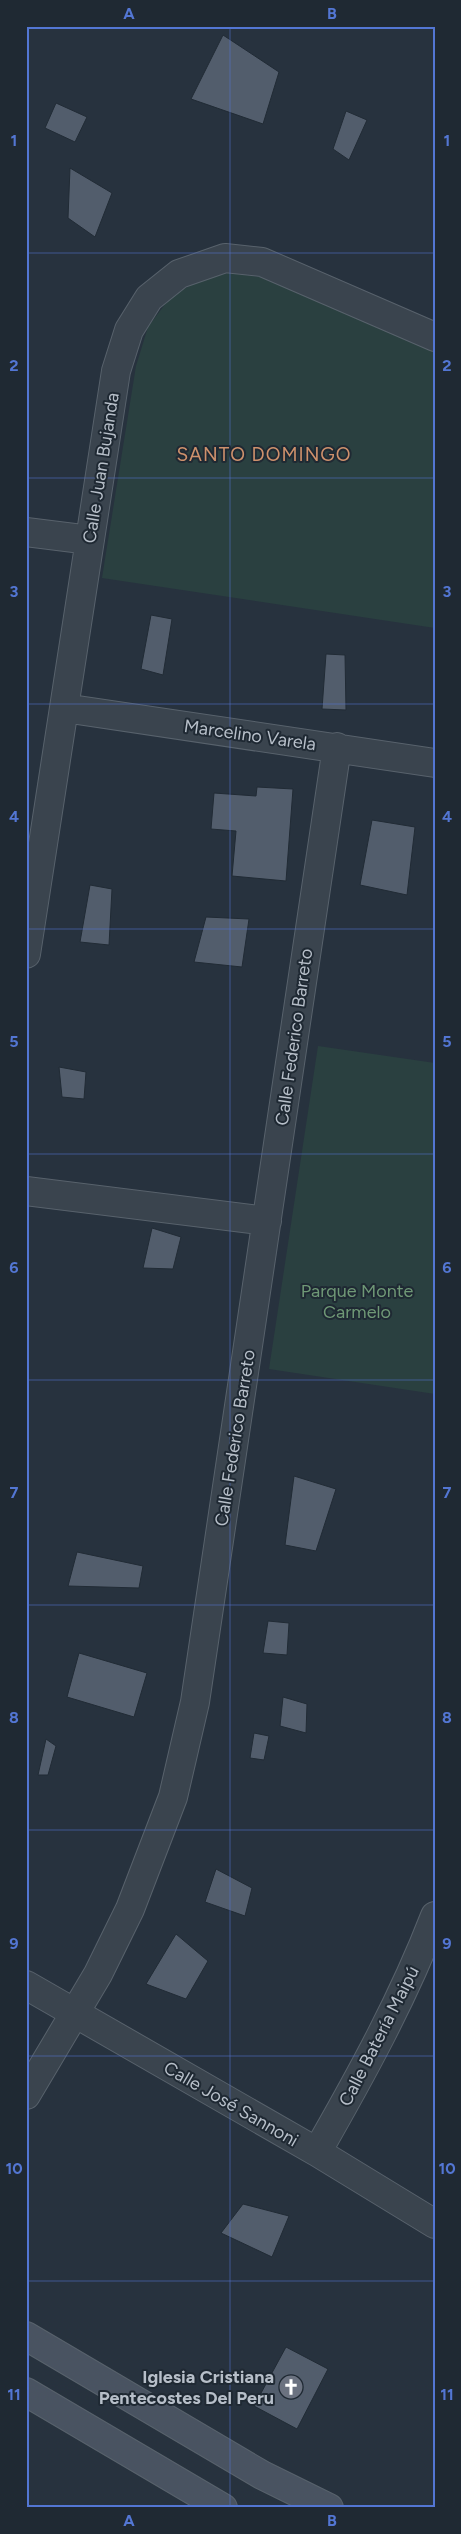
<svg xmlns="http://www.w3.org/2000/svg" width="461" height="2534" font-family="Figtree,sans-serif">
  <style>
    .green { fill: #2a4040 }
    .building { fill: #525d6c; stroke: #212b35 }
    .lines { fill: none; stroke-linecap: round; stroke-linejoin: round }
    .street-casing { stroke: #58626c; stroke-width: 30 }
    .secondary-casing { stroke: #58626c; stroke-width: 30 }
    .street { stroke: #3a444e; stroke-width: 28 }
    .secondary { stroke: #495361; stroke-width: 28 }
    .grid { fill: none; stroke: #5376d3; stroke-width: 1; stroke-opacity: 0.55 }
    .labels { text-anchor: middle; dominant-baseline: central; stroke-width: 4; stroke-linejoin: round; paint-order: stroke }
    .street-label { font-size: 18px; fill: #b7bfc9; stroke: #1f2933 }
    .park-label { font-size: 18px; fill: #6f9876; stroke: #1f2933 }
    .poi-label { font-size: 18px; font-weight: bold; fill: #b7bfc9; stroke: #1f2933; text-anchor: end }
    .neighbourhood-label { font-size: 19px; letter-spacing: 1px; fill: #ce916c; stroke: #1f2933 }
    .neatline { fill: none; stroke: #5376d3; stroke-width: 2 }
    .grid-label { font-size: 16px; text-anchor: middle; font-weight: bold; fill: #5376d3 }
  </style>
  <rect width="100%" height="100%" fill="#27323e"/>
  <path class="green" d="M229 273 260 277 435 352V628L102 578 136 366 148 327 172 295 205 278Z
    M318 1046 435 1063V1394L269 1369Z"/>
  <path class="building" d="M223 35 279 72 263 124 191 99Z
    M56 103 87 117 75 142 45 128Z
    M346 111 367 120 349 160 333 149Z
    M70 168 112 193 95 237 68 218Z
    M151 615 172 619 163 675 141 669Z
    M326 654 345 655 346 710 322 709Z
    M257 787 293 789 286 881 232 876 236 831 211 829 214 793 256 796Z
    M372 820 415 827 407 895 360 885Z
    M90 885 112 889 109 945 80 942Z
    M206 917 249 919 242 967 194 962Z
    M59 1067 86 1072 84 1099 62 1097Z
    M152 1228 181 1237 173 1269 143 1268Z
    M294 1476 336 1489 316 1551 285 1545Z
    M77 1552 143 1566 139 1588 68 1586Z
    M268 1621 289 1623 287 1655 263 1653Z
    M79 1653 147 1673 134 1717 67 1697Z
    M283 1697 307 1704 306 1733 280 1726Z
    M254 1733 269 1736 264 1760 250 1758Z
    M46 1739 56 1746 48 1775H38Z
    M216 1869 252 1888 245 1916 205 1902Z
    M176 1934 208 1961 186 1999 146 1984Z
    M243 2204 289 2216 272 2257 221 2233Z
    M286 2347 328 2369 297 2429 254 2406Z"/>
  <g class="lines">
    <defs>
      <path id="street" d="M26 532 90 540
        M64 708 435 763
        M26 954 116 371 129 330 149 298 179 274 225 258 262 262 435 337
        M26 1191 267 1221
        M26 1985 317 2152 435 2224
        M26 2095 98 1974 130 1909 173 1797 195 1702 337 747
        M317 2152C361 2075 403 1999 435 1916"/>
      <path id="secondary" d="M26 2336 262 2475 329 2508
        M26 2392 223 2508"/>
    </defs>
    <use href="#street" class="street-casing"/>
    <use href="#secondary" class="secondary-casing"/>
    <use href="#street" class="street"/>
    <use href="#secondary" class="secondary"/>
  </g>
  <path class="grid" d="M230 26V2508M26 253H435M26 478H435M26 704H435M26 929H435M26 1154H435M26 1380H435M26 1605H435M26 1830H435M26 2056H435M26 2281H435"/>
  <defs>
    <symbol id="church-disc" viewBox="-11 -11 22 22"><circle r="9.5" fill="#6b7280" stroke="#1f2933"/><path d="M-1.2-6h2.4v3.5h3.3v2.4h-3.3V6h-2.4V-.1h-3.3v-2.4h3.3Z" fill="#fff"/></symbol>
  </defs>
  <g fill-rule="evenodd">
    <use href="#church-disc" x="277" y="2373" width="28" height="28"/>
  </g>
  <g class="labels">
    <g class="street-label">
      <text transform="translate(101 468) rotate(-81)">Calle Juan Bujanda</text>
      <text transform="translate(250 735) rotate(8)">Marcelino Varela</text>
      <text transform="translate(294 1037) rotate(-82)">Calle Federico Barreto</text>
      <text transform="translate(235 1438) rotate(-81)">Calle Federico Barreto</text>
      <text transform="translate(379 2036) rotate(-63)">Calle Batería Maipú</text>
      <text transform="translate(231 2104) rotate(30)">Calle José Sannoni</text>
    </g>
    <g class="park-label">
      <text x="357" y="1291">Parque Monte<tspan x="357" dy="21">Carmelo</tspan></text>
    </g>
    <g class="poi-label">
      <text x="274" y="2377">Iglesia Cristiana<tspan x="274" dy="21">Pentecostes Del Peru</tspan></text>
    </g>
    <g class="neighbourhood-label">
      <text x="264" y="454">SANTO DOMINGO</text>
    </g>
  </g>
  <rect width="461" height="2534" fill="none" stroke="#1f2933" stroke-width="55"/>
  <rect x="28" y="28" width="406" height="2478" class="neatline"/>
  <g class="grid-label">
    <text x="129" y="19">A</text>
    <text x="332" y="19">B</text>
    <text x="14" y="146">1</text>
    <text x="447" y="146">1</text>
    <text x="14" y="371">2</text>
    <text x="447" y="371">2</text>
    <text x="14" y="597">3</text>
    <text x="447" y="597">3</text>
    <text x="14" y="822">4</text>
    <text x="447" y="822">4</text>
    <text x="14" y="1047">5</text>
    <text x="447" y="1047">5</text>
    <text x="14" y="1273">6</text>
    <text x="447" y="1273">6</text>
    <text x="14" y="1498">7</text>
    <text x="447" y="1498">7</text>
    <text x="14" y="1723">8</text>
    <text x="447" y="1723">8</text>
    <text x="14" y="1949">9</text>
    <text x="447" y="1949">9</text>
    <text x="14" y="2174">10</text>
    <text x="447" y="2174">10</text>
    <text x="14" y="2400">11</text>
    <text x="447" y="2400">11</text>
    <text x="129" y="2526">A</text>
    <text x="332" y="2526">B</text>
  </g>
</svg>
